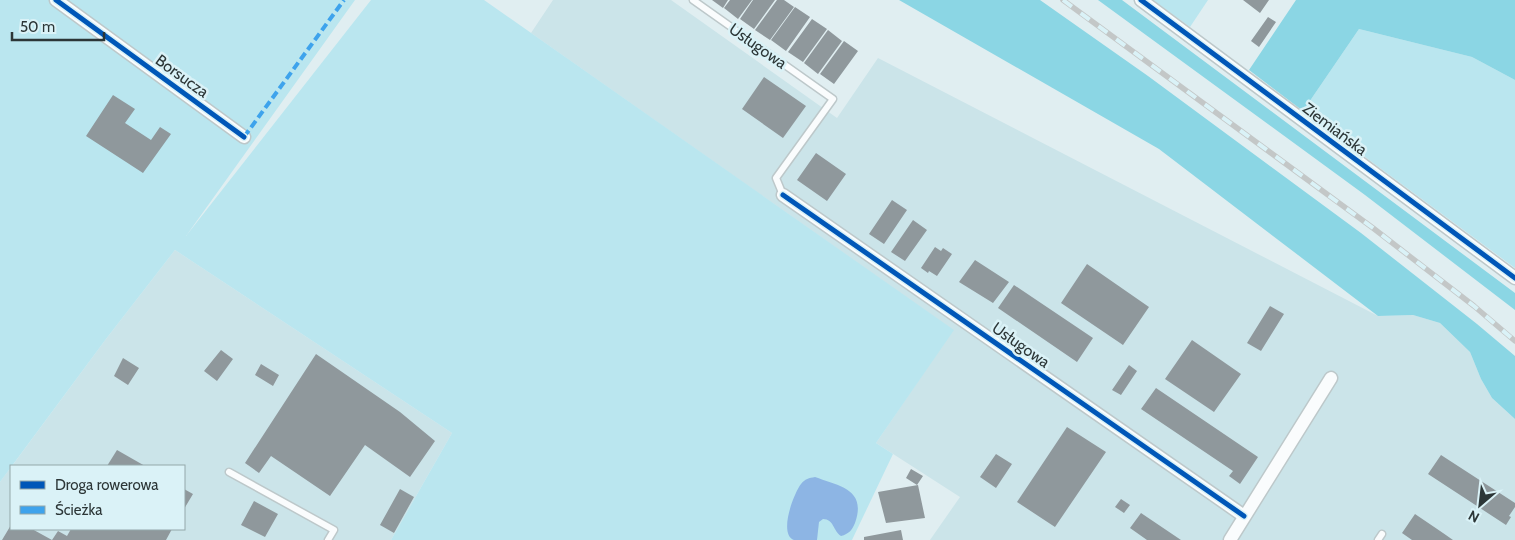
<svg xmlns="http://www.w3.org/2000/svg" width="1515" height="540" font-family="Cabin,sans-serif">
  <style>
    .built { fill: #cbe4e9 }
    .green { fill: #bae6ef }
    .forest { fill: #8bd6e4 }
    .water { fill: #8db5e4 }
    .building { fill: #8f989c }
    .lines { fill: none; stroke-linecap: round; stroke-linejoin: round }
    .lane-casing { stroke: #bdc8ca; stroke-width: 9 }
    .street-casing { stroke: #bdc8ca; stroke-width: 15 }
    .lane { stroke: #fafcfd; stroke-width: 6 }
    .street { stroke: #fafcfd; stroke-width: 12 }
    .rail-casing { stroke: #c3c7c7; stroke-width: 5.5 }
    .rail { stroke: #daf2f7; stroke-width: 4; stroke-dasharray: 11; stroke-linecap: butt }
    .quiet { stroke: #3ea3ec; stroke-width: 4; stroke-dasharray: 8 4; stroke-linecap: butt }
    .cycleway-casing { stroke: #daf2f7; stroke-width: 8 }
    .cycleway { stroke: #0057b8; stroke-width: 5 }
    .labels { text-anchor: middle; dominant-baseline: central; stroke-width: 5; stroke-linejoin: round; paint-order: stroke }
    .street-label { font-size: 16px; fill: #2c3637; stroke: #daf2f7 }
  </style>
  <rect width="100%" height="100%" fill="#e0eef1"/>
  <path class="built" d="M553 0H671L837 118 878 58 1378 316 1413 315 1440 323 1470 352 1481 379 1492 398 1515 419V540H930L960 497 876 443 953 330 531 33Z
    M175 250 452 433 391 540H0V482L11 467V529H184V466H12L106 339Z"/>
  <path class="green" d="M0 0H355L186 236 371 0H484L954 330 876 443 893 454 852 540H391L452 433 175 250 106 339 0 482Z
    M1153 0H1208L1190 27Z
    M1359 29 1472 57 1515 80V268L1303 111Z"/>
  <path class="forest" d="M899 0H1040L1148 76 1361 233 1477 324 1515 356V419L1492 398 1481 379 1470 352 1440 323 1413 315 1378 316 1159 149Z
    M1098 0H1122L1515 293V310L1365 195Z
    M1296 0H1515V80L1472 57 1359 29 1303 111 1249 70Z"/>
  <path class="water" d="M815 477C839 486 867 489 855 523 852 530 849 534 841 536 833 531 834 519 823 519L819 522 817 540C811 540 800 540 794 540 778 534 794 493 801 484 805 479 809 478 815 477Z"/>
  <path class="building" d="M712 0H728L723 8Z
    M730 0H752L738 19 724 8Z
    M753 0H775L754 29 740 19Z
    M777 0H784L794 7 770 40 755 30Z
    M1243 0H1269L1260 13Z
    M795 7 810 17 786 51 771 40Z
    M1268 17 1276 22 1259 47 1251 41Z
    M812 19 827 29 803 62 788 52Z
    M828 30 842 41 818 74 804 63Z
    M844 41 858 51 834 84 820 74Z
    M764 77 806 106 783 138 742 109Z
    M113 95 135 109 125 123 151 140 160 127 171 134 143 173 86 136Z
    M816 153 846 174 827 201 797 180Z
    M892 200 907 210 884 244 869 234Z
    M913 220 927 230 905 261 891 252Z
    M935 247 941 251 943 248 952 254 937 276 929 271 928 273 921 268Z
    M975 260 1009 282 993 303 959 282Z
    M1087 264 1149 307 1123 345 1061 303Z
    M1014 285 1093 338 1077 362 998 308Z
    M1270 306 1284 314 1261 351 1247 343Z
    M1192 340 1241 374 1214 412 1165 379Z
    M221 350 233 359 217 381 204 371Z
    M316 354 400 412 435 441 410 477 365 445 330 496 271 456 259 473 245 463Z
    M123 358 139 368 128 385 114 376Z
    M261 364 279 375 273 386 255 375Z
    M1129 365 1137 371 1121 395 1112 390Z
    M1156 388 1258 457 1240 484 1229 476 1233 471 1141 409Z
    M1067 427 1106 452 1055 527 1017 502Z
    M117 450 145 466H107Z
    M996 454 1012 464 996 488 980 477Z
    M1441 455 1515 503V507L1509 516 1511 517 1506 525 1428 474Z
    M911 469 923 476 917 485 906 478Z
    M918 485 925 518 886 523 878 492Z
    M184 489 193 494 184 509Z
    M400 489 414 497 394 533 380 525Z
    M1121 499 1130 505 1124 513 1115 507Z
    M254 501 278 514 265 537 241 525Z
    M1141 513 1181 540H1147L1130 528Z
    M1415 514 1443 533 1453 540H1412L1402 533Z
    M11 525V529H32L52 540H2Z
    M71 529H172L166 540H52L58 531 67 536Z
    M901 530 903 540H864V537Z"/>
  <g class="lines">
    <defs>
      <path id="lane" d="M693 0 833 99 776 178 783 195
        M229 472 334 530 328 540
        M1378 540 1382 534"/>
      <path id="street" d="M56 0 244 137
        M1141 0 1515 278
        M783 195 1244 516
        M1230 540 1331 378"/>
    </defs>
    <use href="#lane" class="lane-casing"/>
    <use href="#street" class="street-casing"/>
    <use href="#lane" class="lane"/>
    <use href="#street" class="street"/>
    <defs>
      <path id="rail" d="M1063 0 1373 228 1474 306 1515 341"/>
    </defs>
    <use href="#rail" class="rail-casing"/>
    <use href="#rail" class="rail"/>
    <path class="quiet" d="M244 137 344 0"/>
    <defs>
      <path id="cycleway" d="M56 0 244 137
        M1141 0 1515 278
        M783 195 1244 516"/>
    </defs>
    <use href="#cycleway" class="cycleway-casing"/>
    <use href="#cycleway" class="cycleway"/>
  </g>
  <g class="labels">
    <g class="street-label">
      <text transform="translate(758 46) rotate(35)">Usługowa</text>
      <text transform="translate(182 76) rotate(36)">Borsucza</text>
      <text transform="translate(1335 129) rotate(37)">Ziemiańska</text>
      <text transform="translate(1021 345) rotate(35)">Usługowa</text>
    </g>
  </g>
  <rect x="10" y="465" width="175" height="65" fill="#daf2f7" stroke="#94a7aa"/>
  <rect x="20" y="481" width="25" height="8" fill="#0057b8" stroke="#94a7aa"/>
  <text x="55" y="490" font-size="15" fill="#2c3637">Droga rowerowa</text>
  <rect x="20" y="506" width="25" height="8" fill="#3ea3ec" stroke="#94a7aa"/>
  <text x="55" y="515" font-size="15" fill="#2c3637">Ścieżka</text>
  <g transform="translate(1480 505) rotate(208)" stroke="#daf2f7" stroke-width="4" paint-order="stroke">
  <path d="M0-4L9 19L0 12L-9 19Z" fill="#2c3637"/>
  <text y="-8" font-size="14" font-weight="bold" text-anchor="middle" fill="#2c3637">N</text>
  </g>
  <path d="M12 32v8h92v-8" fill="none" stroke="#2c3637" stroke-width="2.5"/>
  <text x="20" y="32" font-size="15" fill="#2c3637" stroke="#daf2f7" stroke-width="4" paint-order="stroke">50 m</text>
</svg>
